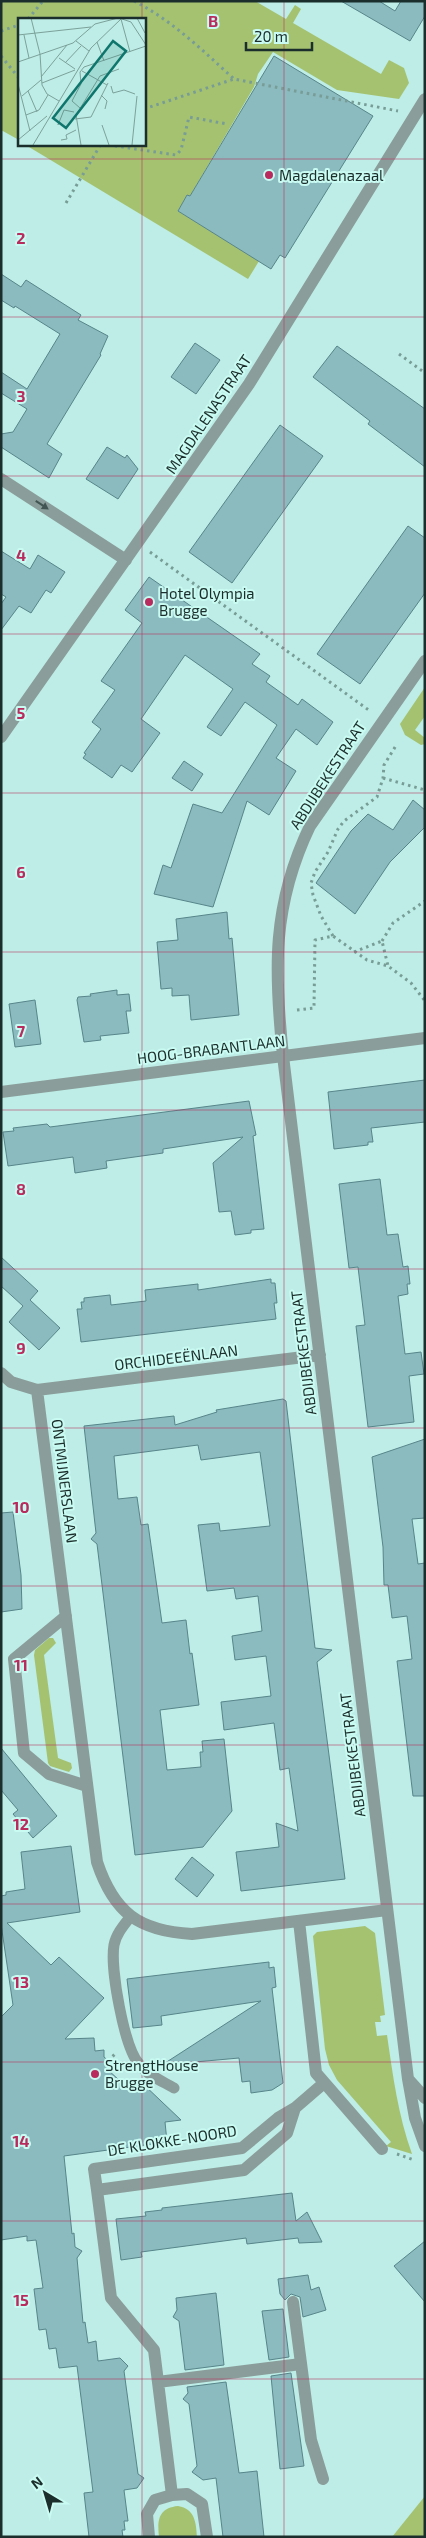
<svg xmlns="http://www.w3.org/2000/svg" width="426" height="2538" font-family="'Exo 2',sans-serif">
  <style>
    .green { fill: #a5c270 }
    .building { fill: #8bbabf; stroke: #57858a }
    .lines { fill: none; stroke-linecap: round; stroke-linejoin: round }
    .path { stroke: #789c96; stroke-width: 3; stroke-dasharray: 2.5 4; stroke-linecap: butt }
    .service { stroke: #8a9d9a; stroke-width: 11 }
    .minor { stroke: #8a9d9a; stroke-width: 12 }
    .oneway { fill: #425552 }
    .grid { fill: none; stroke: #b92b5d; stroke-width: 1; stroke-opacity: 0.55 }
    .poi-dot { fill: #b92b5d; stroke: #cafbf3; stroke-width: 2 }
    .labels { text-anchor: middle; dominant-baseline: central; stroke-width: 4; stroke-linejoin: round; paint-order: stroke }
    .poi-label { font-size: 15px; fill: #1b2e2b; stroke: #cafbf3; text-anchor: start }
    .street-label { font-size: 15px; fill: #1b2e2b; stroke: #cafbf3 }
    .inset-road { fill: none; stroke: #7ca19b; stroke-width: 1 }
    .view { fill: #0f766e; fill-opacity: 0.15; stroke: #0f766e; stroke-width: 2.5 }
    .inset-edge { fill: none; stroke: #1b2e2b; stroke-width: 2.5 }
    .grid-label { font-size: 16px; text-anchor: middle; font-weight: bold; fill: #b92b5d; stroke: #cafbf3; stroke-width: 4; stroke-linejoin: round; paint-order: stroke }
  </style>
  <rect width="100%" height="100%" fill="#bdede6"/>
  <path class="green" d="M1 1H255L286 19 295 5 301 9 293 23 381 74 389 60 404 68 409 83 399 99 337 90 273 52 258 74 254 87 190 196 187 195 178 211 259 261 248 279 24 144H144V19H19V140L1 130Z
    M425 687V716L415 730 425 738V744L421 745 405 735 400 724Z
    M49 1638H53L56 1643 44 1655 58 1758 71 1763 72 1768 69 1772 50 1766 48 1763 34 1655 35 1650Z
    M365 1926 375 1933 385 2015 380 2016 381 2022H375L377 2036 387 2035C393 2076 398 2115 412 2154L386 2146 391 2142 337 2080 329 2065 325 2049 313 1936 317 1932Z
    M425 2496V2537H392Z
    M178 2506C195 2509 196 2522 197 2537H159C157 2519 159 2508 178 2506Z"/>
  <path class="building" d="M341 1H379L395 11 401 1H425V16L410 41Z
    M274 56 373 116 285 258 280 255 271 269 178 211 187 195 190 196Z
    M1 274 21 287 26 280 81 315 78 320 108 336 100 354 101 355 47 444 62 454 49 478 1 447V434L13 432 27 409 1 393V372L27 389 60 334 15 306 14 308 1 300Z
    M195 343 220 360 196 394 171 377Z
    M337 346 425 409V467L368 424 370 421 313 377Z
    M280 425 323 456 232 583 189 552Z
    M107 447 125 458 127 455 138 469 118 499 86 479Z
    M408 526 425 538V593L360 684 317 654Z
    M1 551 30 569 38 555 65 572 51 593 46 590 31 613 19 606 1 630V604L6 597 1 594Z
    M149 577 260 654 252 664 270 676 266 682 298 705 302 699 333 722 317 745 296 729 276 758 296 771 269 815 247 801 213 907 154 894 163 865 171 868 193 804 222 813 277 725 245 702 221 736 207 727 233 689 185 655 141 719 160 733 132 772 121 765 112 778 83 758 86 754 84 753 101 729 92 722 115 690 101 681 142 623 125 610Z
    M184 761 203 774 192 791 172 778Z
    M413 800 425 810V827L390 862 355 914 316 883 351 831 368 814 393 830Z
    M227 912 229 939 232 938 239 1015 191 1020 189 995 172 996V988L161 989 157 942 178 940 176 919Z
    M117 990V995L129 994 131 1011H126L129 1033 100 1036 101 1040 84 1042 77 1000 78 997 91 996 90 994Z
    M35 1000 41 1044 15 1047 9 1004Z
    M425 1080V1122L371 1128 373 1142H368V1145L334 1149 328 1092Z
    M249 1101 256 1135 253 1136 264 1229 251 1230V1233L235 1235 231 1211 219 1212 213 1163 243 1137 163 1149V1153L106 1161 107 1168 75 1173 73 1157 8 1166 3 1132 14 1131 13 1128 47 1124 50 1127Z
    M380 1179 387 1235 398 1234 403 1267 408 1266 410 1284H407L408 1294 398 1296 405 1354 421 1352 424 1374 409 1376 414 1422 368 1427 356 1326 365 1325 358 1267 349 1268 339 1184Z
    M1 1257 38 1291 30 1300 60 1328 39 1350 9 1322 23 1306 1 1286Z
    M271 1279V1283H275L277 1303H274L276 1319 81 1342 77 1309H82L81 1302H84V1298L110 1295 111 1305 146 1301 145 1290 198 1284V1290Z
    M283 1399 286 1401 315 1648 332 1650 317 1662 345 1879 241 1891 236 1852 279 1847 276 1823 298 1831 289 1768 280 1770 274 1723 224 1730 221 1702 271 1696 266 1656 235 1660 232 1636 262 1631 258 1596 236 1599 234 1588 207 1591 198 1525 219 1523 220 1531 270 1526 260 1452 201 1460 198 1445 114 1456 118 1499 137 1497 141 1525 148 1524 162 1623 186 1620 190 1654 192 1653 199 1705 160 1710 167 1770 201 1767 200 1752H203L202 1741 224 1739 232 1811 203 1847 135 1855 97 1544 91 1539 96 1533 84 1426 174 1416 175 1425 217 1412 216 1410Z
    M425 1439V1518L412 1519 418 1564 425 1563V1796H413L397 1661 412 1659 407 1616 392 1618 388 1585H384L383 1547 372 1457Z
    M13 1512 21 1575 22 1609 1 1612V1513Z
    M1 1748 57 1816 33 1838 13 1814 18 1810 1 1790Z
    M71 1846 80 1912 7 1923 51 1965 59 1957 104 1998 65 2039 94 2038 95 2051 104 2050V2057L111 2063 107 2069 132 2092 141 2082 181 2120 165 2122 167 2142 64 2156 72 2234 74 2233 75 2247 82 2251 77 2258 83 2323 85 2322 88 2343 96 2341 98 2361 120 2358 128 2366 124 2371 138 2474 144 2478 137 2488 124 2490 128 2521H124L125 2530H122L123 2537H89L84 2493 93 2492 77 2366 59 2368 56 2348 49 2349 46 2329 39 2330 34 2289 43 2288 36 2240 27 2241V2236L1 2240V2017L13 2005 1 1924V1896L6 1895V1892L25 1889 21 1852Z
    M192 1857 214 1875 197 1897 175 1879Z
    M269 1962V1968L274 1967 276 1987 272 1988 283 2083 272 2090 251 2093 250 2081 242 2082 239 2058 162 2065 261 2001 161 2016 162 2025 133 2028 127 1979Z
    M292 2193 296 2221 307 2212 322 2242 299 2243 298 2238 247 2244 246 2238 141 2252 142 2257 121 2260 116 2219 146 2216 145 2212 162 2210V2208Z
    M425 2241V2302L394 2266Z
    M308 2275 311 2290 319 2287 326 2310 303 2317 300 2297 291 2294 285 2300 280 2294 278 2279Z
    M216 2293 224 2365 185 2370 179 2321 173 2317 177 2310 176 2298Z
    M283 2309 289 2357 269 2360 262 2311Z
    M291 2373 304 2466 280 2469 271 2376Z
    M226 2382 239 2473 257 2471 264 2537H223L216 2478 203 2480 192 2472 197 2466 189 2404 183 2399 188 2393 187 2387Z"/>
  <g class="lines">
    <path class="path" d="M134 1C173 21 202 50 234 79
      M28 19 43 1
      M1 31 19 25
      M1 56 19 78
      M144 109 234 79 398 111
      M102 144 176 155 181 150 189 117 227 124
      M66 203 101 144
      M399 354 425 373
      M150 552 370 711
      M383 778 425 790
      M333 936 321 916 313 895 311 883 315 872 328 852 338 829 344 821 377 797 383 778 384 765 397 744
      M382 941 393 923 425 901
      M354 952 382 941 388 966
      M297 1010 314 1008 315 940 333 936 367 960 388 966 411 983 425 1001
      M108 2061 115 2054
      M397 2154 414 2160"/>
    <path class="service" d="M131 1916C124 1925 116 1934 114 1945 110 1968 124 2047 139 2064 147 2075 162 2081 174 2088"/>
    <path class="minor" d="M1 479 126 560
      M425 661 310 826C272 905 274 970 283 1056L408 2079 415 2118 425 2146
      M1 737 249 384 425 99
      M1 1092 425 1038
      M1 1373 11 1382 37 1390 320 1355
      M37 1390 97 1862C114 1913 139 1931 192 1934L387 1910
      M66 1616 14 1659 24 1753 49 1774 87 1786
      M299 1921 316 2073 382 2149
      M408 2079 425 2098
      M97 2190 94 2169 242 2148 278 2118 295 2108
      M293 2302 311 2440 323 2479
      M158 2382 301 2364
      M172 2495 154 2350 111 2298 97 2190 244 2170 287 2133 295 2108 324 2083
      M149 2537 147 2514 155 2500 172 2495 187 2494 202 2504 207 2537"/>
  </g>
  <defs><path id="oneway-solid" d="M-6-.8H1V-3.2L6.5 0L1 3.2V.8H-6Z" transform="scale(1.25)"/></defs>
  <use class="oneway" href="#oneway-solid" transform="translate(42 505) rotate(33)"/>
  <path class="grid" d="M142 1V19M284 1V2537M142 144V2537M1 159H425M1 317H425M1 476H425M1 634H425M1 793H425M1 952H425M1 1110H425M1 1269H425M1 1428H425M1 1586H425M1 1745H425M1 1904H425M1 2062H425M1 2221H425M1 2379H425"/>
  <g class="poi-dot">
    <circle cx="269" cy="175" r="5"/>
    <circle cx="149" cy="602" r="5"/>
    <circle cx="95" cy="2074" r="5"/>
  </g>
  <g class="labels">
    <g class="poi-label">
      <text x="279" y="175">Magdalenazaal</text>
      <text x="159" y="593">Hotel Olympia<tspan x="159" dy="17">Brugge</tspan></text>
      <text x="105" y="2065">StrengtHouse<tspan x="105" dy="17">Brugge</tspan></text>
    </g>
    <g class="street-label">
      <text transform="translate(208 414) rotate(-56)">MAGDALENASTRAAT</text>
      <text transform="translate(327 775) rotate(-57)">ABDIJBEKESTRAAT</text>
      <text transform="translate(211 1049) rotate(-7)">HOOG-BRABANTLAAN</text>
      <text transform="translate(303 1353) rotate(-97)">ABDIJBEKESTRAAT</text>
      <text transform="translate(176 1357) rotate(-7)">ORCHIDEEËNLAAN</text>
      <text transform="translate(65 1481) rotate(83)">ONTMIJNERSLAAN</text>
      <text transform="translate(352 1755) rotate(-97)">ABDIJBEKESTRAAT</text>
      <text transform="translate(172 2140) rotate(-9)">DE KLOKKE-NOORD</text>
    </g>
  </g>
  <g transform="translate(18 18)">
    <rect width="128" height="128" fill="#bdede6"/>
    <path class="inset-road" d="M13 0 22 36 24 67 29 76 41 83M119 0 127 15M103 1 112 34M104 1 113 4 128 27M0 17 73 9M6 17 11 40M58 23 71 33M79 24 86 43M41 40 57 51M0 44 55 25 77 6 100 0M47 45 63 28M64 53 89 67M62 54 66 49 128 28M23 59 49 27M24 65 57 52M0 66 12 113M93 68 95 75 106 72 117 76M10 73 19 94M83 77 89 83 87 91M4 78 23 62M62 90 54 83 63 66 62 54M8 97 21 92 30 77M57 101 73 99 90 65M41 103 40 107 46 92 56 94M84 107 91 127M0 122 29 98M43 122 49 121 48 117 58 112M15 127 73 30 104 0M63 127 58 97 82 58 101 51M114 127 119 78"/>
    <path class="view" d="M95 23 108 33 48 110 35 100Z"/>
    <rect width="128" height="128" class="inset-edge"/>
  </g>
  <g class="grid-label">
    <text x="213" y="27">B</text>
    <text x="21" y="244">2</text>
    <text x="21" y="402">3</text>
    <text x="21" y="561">4</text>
    <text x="21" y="719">5</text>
    <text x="21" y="878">6</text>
    <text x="21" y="1037">7</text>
    <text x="21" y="1195">8</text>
    <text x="21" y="1354">9</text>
    <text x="21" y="1513">10</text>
    <text x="21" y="1671">11</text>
    <text x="21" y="1830">12</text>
    <text x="21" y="1988">13</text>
    <text x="21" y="2147">14</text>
    <text x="21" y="2306">15</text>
  </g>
  <rect width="426" height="2538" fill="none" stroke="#1b2e2b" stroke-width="5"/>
  <g transform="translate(45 2493) rotate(322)" stroke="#cafbf3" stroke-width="4" paint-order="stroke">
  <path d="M0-4L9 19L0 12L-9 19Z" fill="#1b2e2b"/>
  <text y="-8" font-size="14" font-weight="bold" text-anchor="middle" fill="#1b2e2b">N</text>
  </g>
  <path d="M246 42v8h66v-8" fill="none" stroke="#1b2e2b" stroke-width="2.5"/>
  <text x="254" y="42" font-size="15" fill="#1b2e2b" stroke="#cafbf3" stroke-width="4" paint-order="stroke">20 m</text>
</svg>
